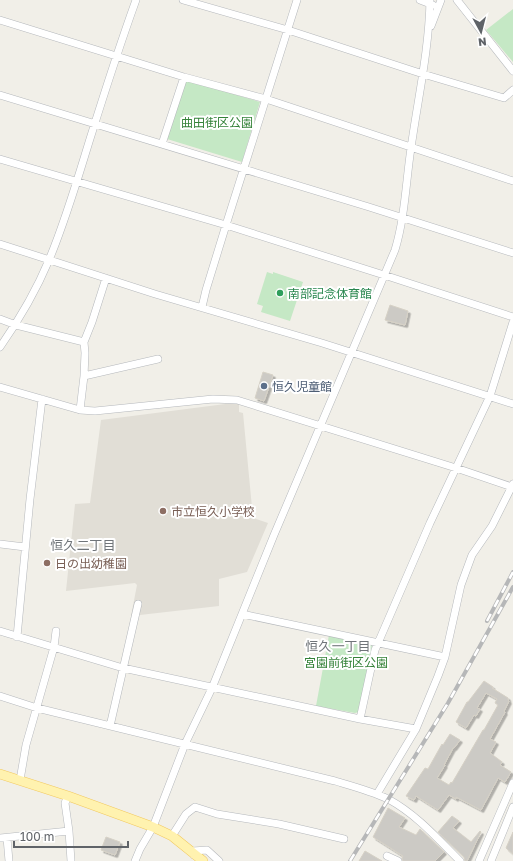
<svg xmlns="http://www.w3.org/2000/svg" width="513" height="861" font-family="'Golos Text','Noto Sans JP',sans-serif">
  <style>
    .education { fill: #e1ded6 }
    .green { fill: #c5e8c5 }
    .building { fill: #cccac5; stroke: #d6d1c6; filter: url(#shadow) }
    .lines { fill: none; stroke-linecap: round; stroke-linejoin: round }
    .minor-casing { stroke: #b5b8bc; stroke-width: 8 }
    .major-casing { stroke: #f2c960; stroke-width: 10 }
    .minor { stroke: #fff; stroke-width: 7 }
    .major { stroke: #fff2af; stroke-width: 9 }
    .rail-casing { stroke: #b6b7b8; stroke-width: 4 }
    .rail { stroke: #fff; stroke-width: 2.5; stroke-dasharray: 8; stroke-linecap: butt }
    .leisure-dot { fill: #2e9e5b; stroke: #fff; stroke-width: 1.5 }
    .service-dot { fill: #5c6f8a; stroke: #fff; stroke-width: 1.5 }
    .education-dot { fill: #8d6e63; stroke: #fff; stroke-width: 1.5 }
    .labels { text-anchor: middle; dominant-baseline: central; stroke-width: 4; stroke-linejoin: round; paint-order: stroke }
    .park-label { font-size: 12px; fill: #348238; stroke: #fff }
    .leisure-label { font-size: 12px; fill: #27864d; stroke: #fff; text-anchor: start }
    .service-label { font-size: 12px; fill: #4e5e75; stroke: #fff; text-anchor: start }
    .education-label { font-size: 12px; fill: #785e54; stroke: #fff; text-anchor: start }
    .neighbourhood-label { font-size: 13px; fill: #70757a; stroke: #fff }
  </style>
  <defs>
    <filter id="shadow"><feDropShadow dx="2.5" dy="2.5" stdDeviation="0" flood-color="#0004"/></filter>
  </defs>
  <rect width="100%" height="100%" fill="#f1efe8"/>
  <path class="education" d="M233 403 239 404V412L243 413 253 518 268 523 247 572 219 579V606L131 616 137 585 135 583 66 591 75 504 90 503 101 420Z"/>
  <path class="green" d="M513 9V62L486 30Z
    M186 80 260 102 242 162 167 139Z
    M267 272 273 274V272L303 282 290 321 261 312 263 306 257 304Z
    M329 635 370 643 372 646 359 712 355 713 316 706Z"/>
  <path class="building" d="M390 305 408 311 405 325 385 320Z
    M263 372 273 375 264 401 255 398Z
    M484 681 493 687 492 688 508 698V700L509 701 504 711 505 712 490 739 496 742 490 753 502 762 500 765 511 772 505 782 498 778 481 810 456 797V799L449 795 438 810 416 796 414 800 406 796 425 768 428 769 442 744 443 745 450 734 460 740 454 748H453L444 765H445L437 778 449 785 451 782 452 783 483 730H484L498 705 495 703 497 699 486 693 477 708 480 709 476 716 474 715 466 728 456 722 467 702H468Z
    M388 808 405 818 399 827 416 835 420 829 444 852 435 861H403L402 858 403 856 373 837Z
    M452 816 459 821 453 828 471 842 480 831 481 832 467 861H465L464 857 438 832Z
    M513 832V854L506 848Z
    M106 837 120 842 115 855 101 850Z
    M365 851 382 861H359Z"/>
  <g class="lines">
    <defs>
      <path id="minor" d="M183 0 288 30 423 74 504 98 513 90
        M420 0 433 5
        M457 0 513 71
        M0 20 184 77 266 99 513 181
        M431 26 441 0
        M0 95 369 207 513 253
        M162 144 184 77
        M0 159 226 225 384 275 513 317
        M0 244 155 294 322 343 513 404
        M202 307 206 290 226 225 297 0
        M0 319 16 325 84 342
        M0 347C19 320 36 291 49 260 65 222 77 181 89 142 104 94 119 47 136 0
        M84 376 158 359
        M0 387 80 410 95 411 213 399 237 400 456 468 512 487
        M80 410 84 376 85 353 84 342 92 322 106 278
        M0 544 25 547
        M242 614 445 657
        M0 631 123 668 360 719 416 729
        M17 637 30 499 42 399
        M0 696 37 708 335 781C352 786 371 791 388 799 416 814 438 839 460 861
        M360 719 375 650 430 523 490 396 513 322
        M110 726 138 604
        M20 780 26 745 54 647 56 631
        M377 794 416 729 438 676 445 657 461 585 472 555 492 526 513 484
        M68 796 65 803 69 831 71 861
        M172 836 186 814 195 807 217 814 279 824 344 839
        M0 838 69 831
        M7 838 9 861
        M194 855 193 851 207 850 219 861
        M387 856 398 861
        M135 861 140 849 153 827 185 744 212 688 274 535 395 250C405 217 406 181 411 148 418 98 429 50 430 0
        M479 861 513 783
        M491 861 513 807"/>
      <path id="major" d="M0 774 68 796 153 827 172 836 203 861"/>
    </defs>
    <use href="#minor" class="minor-casing"/>
    <use href="#major" class="major-casing"/>
    <use href="#minor" class="minor"/>
    <use href="#major" class="major"/>
    <defs>
      <path id="rail" d="M487 621 513 572
        M350 861 448 703 513 587"/>
    </defs>
    <use href="#rail" class="rail-casing"/>
    <use href="#rail" class="rail"/>
  </g>
  <circle class="leisure-dot" cx="280" cy="293" r="4"/>
  <circle class="service-dot" cx="264" cy="386" r="4"/>
  <g class="education-dot">
    <circle cx="163" cy="511" r="4"/>
    <circle cx="47" cy="563" r="4"/>
  </g>
  <g class="labels">
    <g class="park-label">
      <text x="217" y="122">曲田街区公園</text>
      <text x="346" y="662">宮園前街区公園</text>
    </g>
    <g class="leisure-label">
      <text x="288" y="293">南部記念体育館</text>
    </g>
    <g class="service-label">
      <text x="272" y="386">恒久児童館</text>
    </g>
    <g class="education-label">
      <text x="171" y="511">市立恒久小学校</text>
      <text x="55" y="563">日の出幼稚園</text>
    </g>
    <g class="neighbourhood-label">
      <text x="83" y="545">恒久二丁目</text>
      <text x="338" y="646">恒久一丁目</text>
    </g>
  </g>
  <g transform="translate(481 32) rotate(173)" stroke="#ffffff" stroke-width="3" paint-order="stroke">
  <path d="M0-3L7 15L0 10L-7 15Z" fill="#5f6368"/>
  <text y="-6" font-size="11" font-weight="bold" text-anchor="middle" fill="#5f6368">N</text>
  </g>
  <path d="M14 841v6h114v-6" fill="none" stroke="#5f6368" stroke-width="2"/>
  <text x="20" y="841" font-size="12" fill="#5f6368" stroke="#ffffff" stroke-width="3" paint-order="stroke">100 m</text>
</svg>
